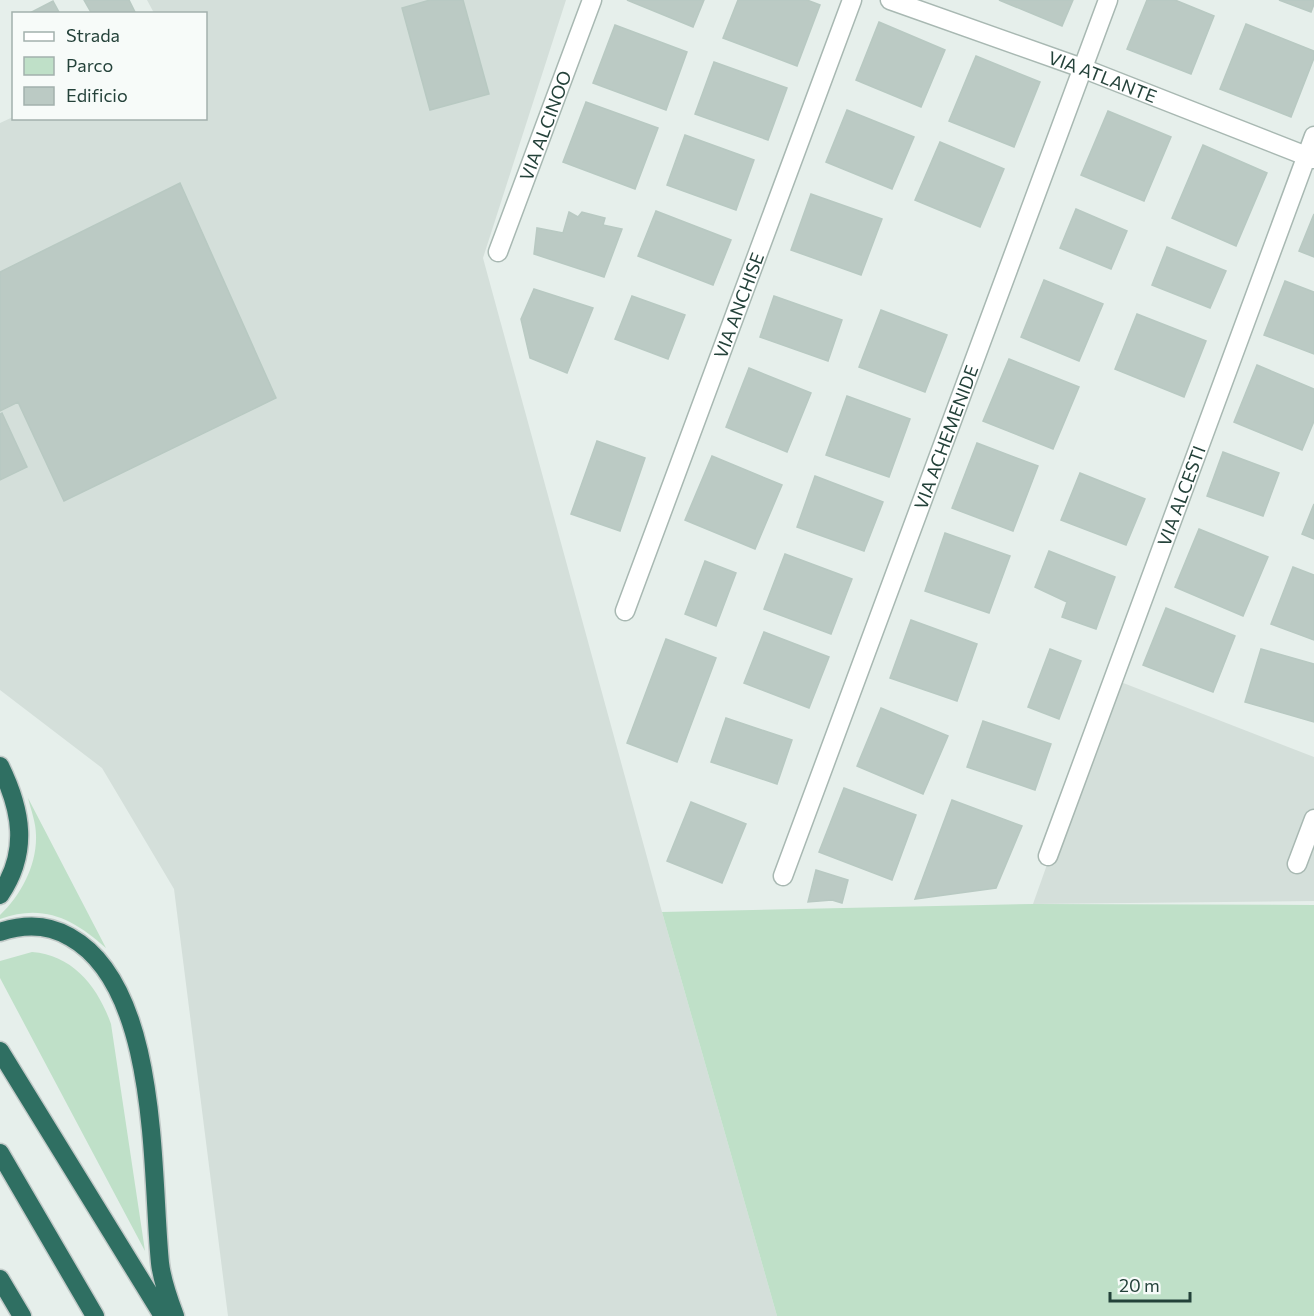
<svg xmlns="http://www.w3.org/2000/svg" width="1314" height="1316" font-family="Commissioner,sans-serif">
  <style>
    .built { fill: #d4dfda }
    .green { fill: #bfe0c8 }
    .building { fill: #bbcac4; stroke: #b8c9c2; stroke-width: 1.5 }
    .lines { fill: none; stroke-linecap: round; stroke-linejoin: round }
    .street-casing { stroke: #a8b8b2; stroke-width: 21 }
    .highway-casing { stroke: #c2cac8; stroke-width: 21 }
    .street { stroke: #fff; stroke-width: 18 }
    .highway { stroke: #2f6f62; stroke-width: 18 }
    .labels { text-anchor: middle; dominant-baseline: central; stroke-width: 6; stroke-linejoin: round; paint-order: stroke }
    .street-label { font-size: 18px; fill: #24423a; stroke: #f7fbf9 }
  </style>
  <rect width="100%" height="100%" fill="#e6efeb"/>
  <path class="built" d="M147 0H566L483 258 662 912 777 1316H228L174 889 102 768 0 690V123L13 117 14 118H206V14L154 13Z
    M1113 679 1314 757V901L1033 904Z"/>
  <path class="green" d="M28 798 106 948C74 919 43 903 0 919V915C21 895 37 865 36 835 36 823 31 810 28 798Z
    M1033 904 1314 905V1316H777L662 912Z
    M32 952C73 955 98 987 111 1024L145 1251 0 978V961Z"/>
  <path class="building" d="M84 0H129L136 14H92Z
    M430 0H463L489 94 430 110 402 8Z
    M627 0H704L693 27Z
    M738 0H807L820 5 797 66 723 38Z
    M999 0H1073L1062 26Z
    M1147 0H1175L1214 16 1191 74 1127 49Z
    M1279 0H1314V4L1311 12Z
    M53 1 60 14H28Z
    M879 22 945 50 921 107 856 80Z
    M1246 24 1314 51V58L1291 117 1220 89Z
    M615 25 687 52 666 110 593 83Z
    M976 56 1040 82 1014 147 949 121Z
    M714 62 787 88 768 140 695 114Z
    M586 102 658 128 635 189 563 162Z
    M847 110 914 137 892 189 826 162Z
    M1108 111 1171 137 1144 201 1081 175Z
    M685 135 754 160 736 210 667 185Z
    M940 142 1004 169 980 227 915 200Z
    M1203 145 1267 173 1236 246 1172 218Z
    M180 183 276 398 64 501 18 402 0 411V272Z
    M811 194 882 219 861 275 791 250Z
    M1076 209 1127 231 1111 269 1060 248Z
    M656 211 731 240 713 285 638 256Z
    M569 212 578 217 582 212 605 218 603 225 622 229 604 277 534 254 537 228 563 233Z
    M1314 214V257L1299 251Z
    M1167 247 1226 271 1210 308 1152 285Z
    M1044 280 1103 304 1079 361 1021 337Z
    M1285 281 1314 292V354L1264 335Z
    M534 289 593 308 567 373 530 358 521 319Z
    M632 296 685 315 668 359 615 339Z
    M774 296 842 320 828 361 760 337Z
    M881 310 947 335 925 392 859 367Z
    M1137 314 1206 341 1184 397 1115 369Z
    M1009 359 1079 387 1053 449 983 421Z
    M1257 365 1314 389V421L1302 450 1234 422Z
    M749 368 811 393 787 452 726 427Z
    M847 396 910 419 889 477 826 455Z
    M2 413 27 467 0 480V414Z
    M597 441 645 458 620 531 571 514Z
    M977 443 1038 466 1013 531 952 508Z
    M1223 452 1279 473 1263 516 1207 496Z
    M712 456 782 485 755 549 685 520Z
    M1080 473 1145 499 1126 545 1061 520Z
    M815 476 883 502 864 551 797 527Z
    M1314 504V539L1302 534Z
    M1199 529 1268 557 1243 616 1175 587Z
    M945 533 1010 556 989 613 925 591Z
    M1049 551 1115 577 1096 629 1062 617 1067 602 1035 587Z
    M785 554 852 579 831 634 764 609Z
    M705 561 736 573 716 626 685 614Z
    M1293 567 1314 575V640L1271 624Z
    M1166 608 1235 636 1213 692 1143 665Z
    M911 620 977 644 957 701 890 678Z
    M764 632 829 657 809 708 744 683Z
    M666 639 716 658 677 762 627 743Z
    M1050 649 1081 661 1059 719 1028 707Z
    M1261 649 1314 664V722L1245 702Z
    M881 708 948 736 923 794 857 766Z
    M726 718 792 740 777 784 711 762Z
    M983 721 1051 744 1035 790 967 767Z
    M844 788 916 815 892 880 819 852Z
    M952 800 1022 826 996 888 915 899Z
    M691 802 746 824 722 883 667 861Z
    M816 870 848 880 842 903 832 900 808 902Z"/>
  <g class="lines">
    <defs>
      <g id="street">
        <path id="s1" d="M890 0 1082 68 1314 159"/>
        <path id="s2" d="M498 252 592 0"/>
        <path id="s3" d="M625 611 852 0"/>
        <path id="s4" d="M1048 856 1314 136"/>
        <path d="M1297 864 1314 819"/>
        <path id="s5" d="M783 876 1108 0"/>
      </g>
      <path id="highway" d="M0 766C22 811 29 852 0 895
        M0 932C24 924 48 924 70 937 160 987 151 1173 160 1263 162 1281 169 1300 175 1316
        M0 1051 163 1316
        M0 1153 95 1316
        M0 1279 22 1316"/>
    </defs>
    <use href="#street" class="street-casing"/>
    <use href="#highway" class="highway-casing"/>
    <use href="#street" class="street"/>
    <use href="#highway" class="highway"/>
  </g>
  <g class="labels">
    <g class="street-label">
      <text stroke="none"><textPath href="#s1" startOffset="226">VIA ATLANTE</textPath></text>
      <text stroke="none"><textPath href="#s2" startOffset="135">VIA ALCINOO</textPath></text>
      <text stroke="none"><textPath href="#s3" startOffset="326">VIA ANCHISE</textPath></text>
      <text stroke="none"><textPath href="#s5" startOffset="468">VIA ACHEMENIDE</textPath></text>
      <text stroke="none"><textPath href="#s4" startOffset="384">VIA ALCESTI</textPath></text>
    </g>
  </g>
  <rect x="12" y="12" width="195" height="108" fill="#f7fbf9" stroke="#a3b1ad" stroke-width="1.5"/>
  <rect x="24" y="32" width="30" height="9" fill="#ffffff" stroke="#a3b1ad" stroke-width="1.5"/>
  <text x="66" y="42" font-size="18" fill="#24423a">Strada</text>
  <rect x="24" y="57" width="30" height="18" fill="#bfe0c8" stroke="#a3b1ad" stroke-width="1.5"/>
  <text x="66" y="72" font-size="18" fill="#24423a">Parco</text>
  <rect x="24" y="87" width="30" height="18" fill="#bbcac4" stroke="#a3b1ad" stroke-width="1.5"/>
  <text x="66" y="102" font-size="18" fill="#24423a">Edificio</text>
  <path d="M1110 1292v9h80v-9" fill="none" stroke="#24423a" stroke-width="3"/>
  <text x="1119" y="1292" font-size="18" fill="#24423a" stroke="#f7fbf9" stroke-width="4.5" paint-order="stroke">20 m</text>
</svg>
